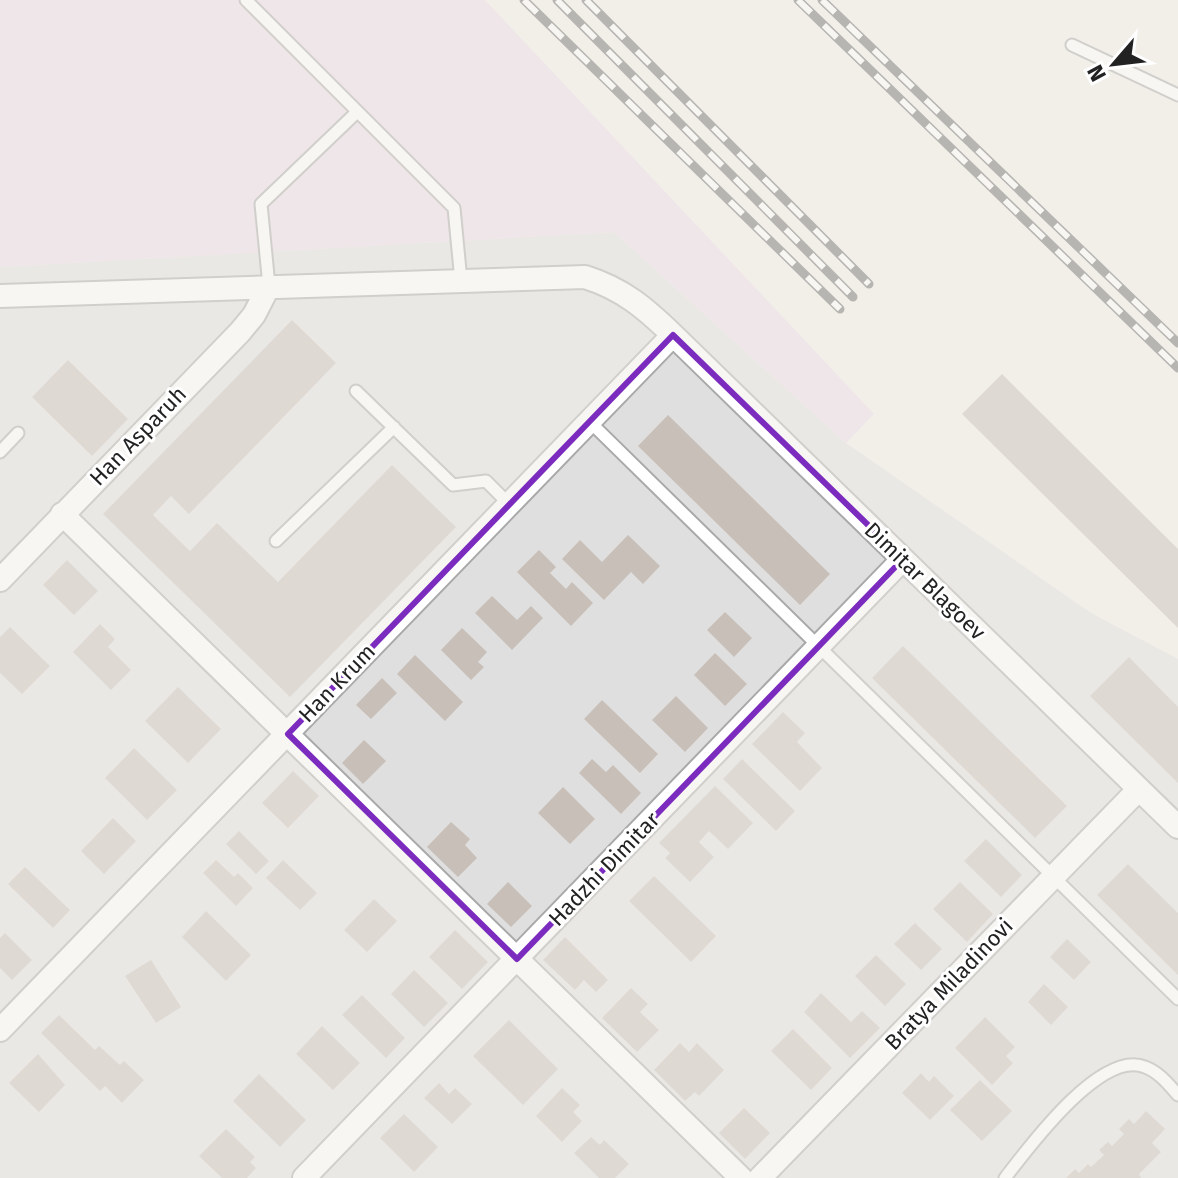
<svg xmlns="http://www.w3.org/2000/svg" width="1178" height="1178" font-family="'Fira Sans',sans-serif">
  <style>
    .residential { fill: #e0dfdf }
    .industrial { fill: #ebdbe8 }
    .building { fill: #c7bfb8 }
    .lines { fill: none; stroke-linecap: round; stroke-linejoin: round }
    .service-casing { stroke: #a9a9a9; stroke-width: 15 }
    .minor-casing { stroke: #a9a9a9; stroke-width: 26 }
    .service { stroke: #fff; stroke-width: 11 }
    .minor { stroke: #fff; stroke-width: 22 }
    .rail-casing { stroke: #707070; stroke-width: 9 }
    .rail { stroke: #fff; stroke-width: 6; stroke-dasharray: 18; stroke-linecap: butt }
    .marked { fill: none; stroke: #7b2cbf; stroke-width: 6; stroke-linejoin: round }
    .labels { text-anchor: middle; dominant-baseline: central; stroke-width: 6; stroke-linejoin: round; paint-order: stroke }
    .street-label { font-size: 22px; fill: #222; stroke: #fff }
  </style>
  <rect width="100%" height="100%" fill="#f2efe9"/>
  <path class="residential" d="M614 232 846 443 1091 613 1178 659V1178H0V267Z"/>
  <path class="industrial" d="M0 0H485L874 414 846 443 614 232 0 267Z"/>
  <path class="building" d="M292 320 336 363 189 514 171 496 153 515 190 551 217 523 278 582 392 465 456 527 290 697 103 514Z
    M68 360 128 419 92 456 32 397Z
    M1002 374 1178 549V628L962 414Z
    M668 415 830 574 800 605 638 446Z
    M628 535 660 566 643 584 631 572 604 600 562 559 580 540 602 562Z
    M539 550 556 567 550 573 566 589 572 582 593 603 571 626 517 572Z
    M67 560 98 591 74 615 43 585Z
    M492 596 517 620 531 606 543 618 512 650 475 613Z
    M725 612 752 638 734 657 707 630Z
    M100 624 115 639 108 647 131 670 111 690 73 652Z
    M10 627 50 666 22 694 0 673V637Z
    M462 628 487 652 478 662 484 667 471 680 441 650Z
    M903 646 1067 806 1035 838 872 678Z
    M715 653 747 684 725 706 694 675Z
    M415 655 463 702 445 721 397 674Z
    M1129 657 1178 707V783L1090 696Z
    M382 678 397 693 371 719 356 705Z
    M178 687 221 729 188 763 145 721Z
    M676 696 708 728 685 752 652 720Z
    M602 700 658 754 640 773 584 719Z
    M783 712 805 733 797 742 822 768 800 791 752 744Z
    M364 740 386 761 363 784 342 763Z
    M134 748 177 790 147 820 105 778Z
    M592 759 606 772 613 765 641 793 621 814 579 773Z
    M742 759 795 811 776 831 723 779Z
    M293 771 319 796 288 828 262 803Z
    M715 786 753 823 728 849 709 831 699 842 714 857 690 882 665 858 670 853 659 843Z
    M563 787 595 819 570 844 538 813Z
    M113 818 136 841 104 874 81 851Z
    M451 822 470 839 465 845 477 858 458 877 427 847Z
    M239 831 269 861 256 874 226 844Z
    M986 839 1022 875 1001 897 964 861Z
    M216 860 234 877 238 873 253 888 236 906 203 873Z
    M283 860 317 893 300 910 266 878Z
    M1128 864 1178 913V975L1097 895Z
    M25 867 70 910 53 928 8 884Z
    M654 876 716 936 691 962 629 901Z
    M508 882 532 906 511 927 487 904Z
    M960 882 993 914 967 942 933 909Z
    M374 899 397 921 367 952 344 930Z
    M206 911 251 955 226 981 182 937Z
    M915 923 942 949 921 970 894 944Z
    M455 930 488 962 462 989 429 957Z
    M5 933 32 960 12 980 0 968V938Z
    M565 937 608 980 596 992 584 980 575 990 543 960Z
    M1067 939 1091 962 1074 980 1050 957Z
    M876 955 906 984 885 1006 855 976Z
    M151 960 181 1007 156 1023 125 976Z
    M414 970 448 1003 424 1027 391 994Z
    M1044 984 1068 1007 1051 1025 1028 1002Z
    M631 988 648 1004 640 1012 659 1030 637 1052 602 1018Z
    M821 993 851 1022 862 1011 880 1028 850 1058 804 1012Z
    M362 995 405 1038 386 1058 342 1015Z
    M59 1015 95 1050 99 1046 120 1065 124 1061 144 1080 122 1103 105 1086 100 1091 41 1033Z
    M985 1017 1015 1047 1006 1056 1013 1063 992 1085 955 1048Z
    M509 1020 558 1069 523 1105 473 1056Z
    M322 1026 360 1063 333 1090 296 1054Z
    M793 1029 832 1068 811 1090 771 1051Z
    M680 1043 689 1052 697 1043 724 1070 699 1096 695 1092 685 1101 654 1070Z
    M38 1054 65 1085 39 1112 9 1083Z
    M921 1073 929 1082 934 1076 954 1096 930 1120 902 1093Z
    M259 1074 306 1120 280 1147 233 1101Z
    M980 1080 1012 1111 982 1141 950 1110Z
    M439 1083 449 1094 455 1088 472 1104 452 1124 424 1098Z
    M562 1088 580 1105 573 1112 582 1121 562 1142 536 1116Z
    M744 1108 770 1133 745 1159 719 1133Z
    M1146 1111 1165 1129 1152 1143 1161 1152 1139 1174 1141 1178H1066L1075 1169 1079 1173 1088 1164 1091 1167 1104 1155 1099 1150 1108 1142 1112 1146 1124 1134 1119 1129 1129 1119 1134 1124Z
    M404 1114 438 1147 414 1172 380 1138Z
    M226 1129 255 1157 250 1162 256 1168 247 1178H222L199 1156Z
    M591 1137 600 1145 604 1140 629 1164 615 1178H599L574 1153Z"/>
  <g class="lines">
    <defs>
      <path id="service" d="M246 0 454 208 461 281
        M1072 45 1178 95
        M269 286 261 204 357 112
        M356 391 453 485 486 481 510 505
        M590 422 1178 999
        M0 452 18 433
        M276 541 394 427
        M1005 1178C1029 1147 1101 1049 1145 1067 1159 1072 1169 1085 1178 1095"/>
      <path id="minor" d="M0 296 585 277C623 289 645 308 673 335L1178 827
        M62 514 741 1178
        M0 580 240 332 254 315 269 286
        M0 1030 673 335
        M304 1178 903 559
        M760 1178 1139 789"/>
    </defs>
    <use href="#service" class="service-casing"/>
    <use href="#minor" class="minor-casing"/>
    <use href="#service" class="service"/>
    <use href="#minor" class="minor"/>
    <defs>
      <path id="rail" d="M524 0 840 309
        M557 0 853 297
        M586 0 869 284
        M798 0 1178 368
        M822 0 1178 343"/>
    </defs>
    <use href="#rail" class="rail-casing"/>
    <use href="#rail" class="rail"/>
  </g>
  <path d="M0 0H1178V1178H0ZM673 335 903 559 517 959 288 734Z" fill="#f2efe9" fill-opacity=".55" fill-rule="evenodd"/>
  <path class="marked" d="M673 335 903 559 517 959 288 734Z"/>
  <g class="labels">
    <g class="street-label">
      <text transform="translate(138 436) rotate(-46)">Han Asparuh</text>
      <text transform="translate(925 581) rotate(44)">Dimitar Blagoev</text>
      <text transform="translate(337 683) rotate(-46)">Han Krum</text>
      <text transform="translate(604 869) rotate(-46)">Hadzhi Dimitar</text>
      <text transform="translate(949 984) rotate(-46)">Bratya Miladinovi</text>
    </g>
  </g>
  <g transform="translate(1114 64) rotate(242)" stroke="#ffffff" stroke-width="6" paint-order="stroke">
  <path d="M0-6L14 30L0 20L-14 30Z" fill="#222222"/>
  <text y="-12" font-size="22" font-weight="bold" text-anchor="middle" fill="#222222">N</text>
  </g>
</svg>
